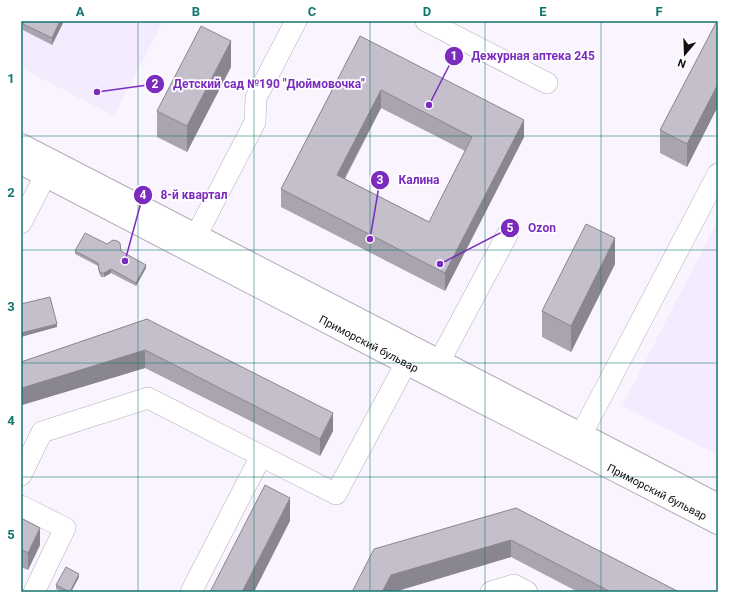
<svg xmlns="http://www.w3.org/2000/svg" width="739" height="613" font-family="Roboto,sans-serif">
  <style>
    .built { fill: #f5ebff }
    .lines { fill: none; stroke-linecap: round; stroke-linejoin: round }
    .minor-casing { stroke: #b3adb9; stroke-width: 22 }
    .major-casing { stroke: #b3adb9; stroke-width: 24 }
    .minor { stroke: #fff; stroke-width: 21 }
    .major { stroke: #fff; stroke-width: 22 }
    .wall { fill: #a9a4af; fill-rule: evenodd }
    .shaded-wall { fill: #8a868f }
    .building { fill: #c5bfcc; stroke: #8a868f; fill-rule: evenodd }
    .grid { fill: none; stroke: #0f766e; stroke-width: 1; stroke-opacity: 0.55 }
    .labels { text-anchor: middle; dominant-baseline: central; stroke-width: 3.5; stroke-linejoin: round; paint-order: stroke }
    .street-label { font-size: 11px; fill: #110f14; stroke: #fff }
    .leader { fill: none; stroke: #7b2cbf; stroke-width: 1.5 }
    .callout-dot { fill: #7b2cbf; stroke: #fff; stroke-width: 1.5 }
    .mark-label { font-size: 12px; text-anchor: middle; font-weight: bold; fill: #fff }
    .callout-label { font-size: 12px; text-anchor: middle; font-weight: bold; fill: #7b2cbf; stroke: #fff; stroke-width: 3.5; stroke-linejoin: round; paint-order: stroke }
    .neatline { fill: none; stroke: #0f766e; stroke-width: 1.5 }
    .grid-label { font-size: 13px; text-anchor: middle; font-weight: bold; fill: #0f766e }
  </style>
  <rect width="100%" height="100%" fill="#f9f4fe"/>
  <path class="built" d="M21 21H163L114 116 21 68Z
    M718 220V455L622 406Z"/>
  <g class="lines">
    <defs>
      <path id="minor" d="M426 21 547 83
        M21 223 45 176
        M196 236 255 122 256 98 296 21
        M439 362 507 235
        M581 435 718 174
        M21 475 42 432 148 398 336 494 406 363
        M21 506 65 528 34 592
        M191 592 261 456
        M491 592 514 585 527 592"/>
      <g id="major">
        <path d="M21 145 718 505"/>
        <path id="s1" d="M21 163 406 363 718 523"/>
      </g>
    </defs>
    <use href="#minor" class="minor-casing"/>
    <use href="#major" class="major-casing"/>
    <use href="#minor" class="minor"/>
    <use href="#major" class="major"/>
  </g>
  <path class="wall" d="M24 21H64L52 45 23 30V24Z
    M718 21V106L687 167 660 153V130Z
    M360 36 524 137 445 291 281 207V189ZM381 108 465 151 429 222 345 179Z
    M231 67 187 152 157 137V111Z
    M107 244 121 251 146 268 136 286 111 273 104 277H101L99 273 98 266 75 254V251Z
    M615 264 571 352 542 337V311Z
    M147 319 333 431 320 456 145 368 22 405 21 408V362Z
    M718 345V354H717V347Z
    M516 508 679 592H578L511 557 394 592H352Z
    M21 518 40 545 28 570 21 567Z
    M79 577 71 592H63L56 589V585Z"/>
  <path class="shaded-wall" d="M60 21H64L52 45V38Z
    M231 41V67L187 152V126Z
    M718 84V106L687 167V144Z
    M381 90V108L337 192V175Z
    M524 120V137L445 291V273Z
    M615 238V264L571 352V326Z
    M146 265V268L136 286V283Z
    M111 269V273L104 277V273Z
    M57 324V327L21 337V333Z
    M145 350V368L22 405 21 408V391L22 388Z
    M333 413V431L320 456V439Z
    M290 498V521L254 592H242Z
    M40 528V545L28 570V553Z
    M511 540V557L394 592H382L391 575Z
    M79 574V577L71 592H70Z"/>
  <path class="building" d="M24 21H60L52 38 23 24Z
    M717 21H718V84L687 144 660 130Z
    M201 26 231 41 187 126 157 111Z
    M360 36 524 120 445 273 281 189ZM381 90 472 137 429 222 337 175Z
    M586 224 615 238 571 326 542 311Z
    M85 233 107 244 113 240 117 241 120 243 121 251 146 265 136 283 111 269 104 273H101L99 270 98 263 75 251Z
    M50 297 57 324 21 333V304Z
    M147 319 333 413 320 439 145 350 22 388 21 391V362Z
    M265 485 290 498 242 592H210Z
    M516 508 679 592H611L511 540 391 575 382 592H352L374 549Z
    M21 518 40 528 28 553 21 549Z
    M66 567 79 574 70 592 56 585Z"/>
  <path class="grid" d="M138 21V592M254 21V592M370 21V592M485 21V592M601 21V592M21 136H718M21 250H718M21 363H718M21 477H718"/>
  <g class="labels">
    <g class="street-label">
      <text stroke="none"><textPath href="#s1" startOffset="392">Приморский бульвар</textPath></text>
      <text stroke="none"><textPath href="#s1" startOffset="716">Приморский бульвар</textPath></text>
    </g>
  </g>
  <path class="leader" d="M429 105L454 56M97 92L155 84M370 239L380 180M125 261L143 195M440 264L510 228"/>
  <g class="callout-dot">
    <circle cx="429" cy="105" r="4"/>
    <circle cx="97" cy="92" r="4"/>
    <circle cx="370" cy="239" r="4"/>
    <circle cx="125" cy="261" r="4"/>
    <circle cx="440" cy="264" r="4"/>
    <circle cx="454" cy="56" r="10"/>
    <circle cx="155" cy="84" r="10"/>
    <circle cx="380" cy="180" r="10"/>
    <circle cx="143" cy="195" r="10"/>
    <circle cx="510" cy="228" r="10"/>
  </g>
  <g class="mark-label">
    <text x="454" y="60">1</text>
    <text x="155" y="88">2</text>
    <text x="380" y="184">3</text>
    <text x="143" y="199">4</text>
    <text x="510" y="232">5</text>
  </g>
  <g class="callout-label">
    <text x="533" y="60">Дежурная аптека 245</text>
    <text x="269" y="88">Детский сад №190 "Дюймовочка"</text>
    <text x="419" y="184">Калина</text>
    <text x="194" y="199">8-й квартал</text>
    <text x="542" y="232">Ozon</text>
  </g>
  <rect width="739" height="613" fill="none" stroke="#ffffff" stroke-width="44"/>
  <g transform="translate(685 54) rotate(199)" stroke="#ffffff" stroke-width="3" paint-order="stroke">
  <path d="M0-3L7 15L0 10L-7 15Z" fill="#110f14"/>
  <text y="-6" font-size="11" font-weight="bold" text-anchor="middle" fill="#110f14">N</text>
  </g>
  <rect x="22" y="22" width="695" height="569" class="neatline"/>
  <g class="grid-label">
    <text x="80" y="16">A</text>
    <text x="196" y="16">B</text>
    <text x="312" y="16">C</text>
    <text x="427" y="16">D</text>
    <text x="543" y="16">E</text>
    <text x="659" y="16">F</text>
    <text x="11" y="83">1</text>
    <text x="11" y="197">2</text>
    <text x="11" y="311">3</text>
    <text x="11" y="425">4</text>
    <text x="11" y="539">5</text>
  </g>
</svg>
